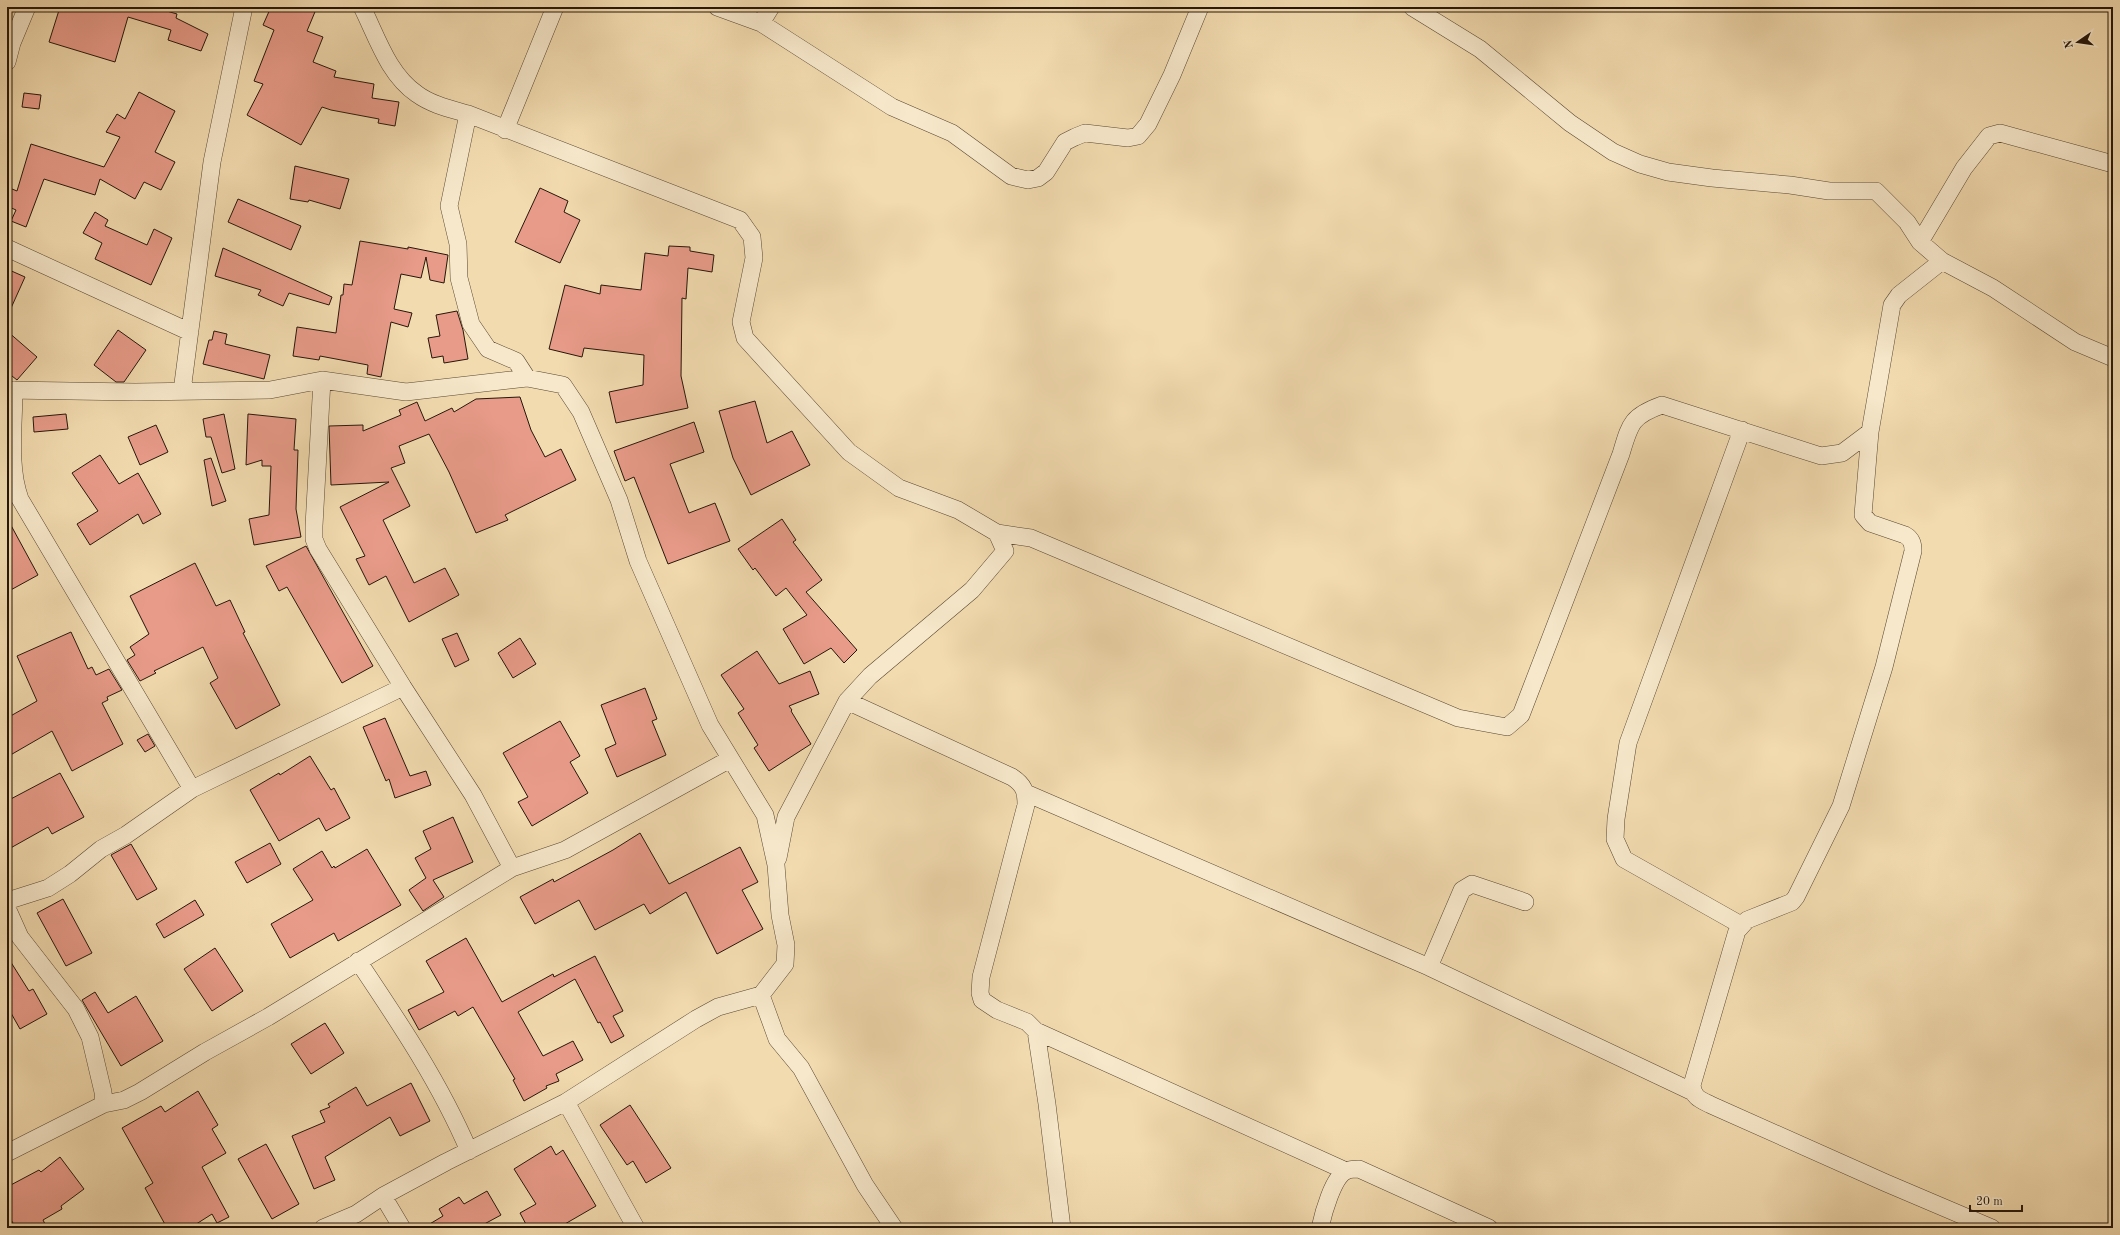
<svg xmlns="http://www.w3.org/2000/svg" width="2120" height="1235" font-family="'Old Standard TT',serif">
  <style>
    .building { fill: #e89b89; stroke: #25160a }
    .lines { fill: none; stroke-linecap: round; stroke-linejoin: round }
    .minor-casing { stroke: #584733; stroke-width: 18 }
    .minor { stroke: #f7e8cb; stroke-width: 17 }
  </style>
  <rect width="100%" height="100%" fill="#f2dbaf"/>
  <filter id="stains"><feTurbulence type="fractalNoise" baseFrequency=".005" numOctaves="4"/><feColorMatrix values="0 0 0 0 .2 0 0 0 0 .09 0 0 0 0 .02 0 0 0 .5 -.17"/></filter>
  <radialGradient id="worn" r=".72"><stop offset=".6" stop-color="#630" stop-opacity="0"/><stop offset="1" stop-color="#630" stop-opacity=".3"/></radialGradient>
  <path class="building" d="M60 7H153L177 14 176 18 208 34 201 51 168 40 171 30 128 17 115 62 49 42Z
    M271 7H317L307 31 323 37 313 62 336 71 334 77 374 84 372 98 399 102 395 126 378 123 379 119 331 110 322 107 301 145 247 115 263 84 254 81 274 30 263 25Z
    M139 92 175 111 155 152 175 162 161 190 144 182 135 199 100 179 95 195 44 179 26 227 11 221 16 210 7 206V187L17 191 31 144 104 167 120 137 106 132 117 114 125 119Z
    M24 93 41 95 39 109 22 107Z
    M295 166 349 179 340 209 309 200 308 202 290 199Z
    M540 188 568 201 564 212 580 220 560 263 515 242Z
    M238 199 301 226 291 250 228 222Z
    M95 212 108 220 105 226 147 245 154 229 172 238 151 285 95 259 102 243 83 233Z
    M360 241 408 249V247L448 255 444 283 430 280 426 257 421 278 401 274 394 309 412 313 408 327 391 322 381 377 367 374 368 365 320 356 319 360 293 356 297 327 336 333 341 295H343L344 284 352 285Z
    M669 246 690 247V251L714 255 712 272 688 268 686 299 682 298 681 376 688 408 616 423 609 392 643 385 644 355 584 348 582 357 549 349 565 285 600 294 601 285 641 290 645 253 668 256Z
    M223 248 332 297 329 305 289 293 283 306 258 295 261 290 215 276Z
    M7 269 25 277 7 317Z
    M457 311 463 330 468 359 444 363 443 356 432 358 428 338 440 336 436 315Z
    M118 330 146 350 124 382H116L94 365Z
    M7 331 37 357 17 380 7 372Z
    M214 331 227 334 225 344 270 355 264 379 203 364 209 340H212Z
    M520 397 531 430 545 457 561 449 576 480 505 515 508 520 476 533 449 472 429 434 399 446 405 463 391 468 410 506 383 520 414 583 445 568 459 595 409 622 386 576 369 585 356 559 365 556 340 507 389 482 331 485 329 426 363 425V431L401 415 399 410 417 402 425 421 452 408 454 412 476 399Z
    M755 401 767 443 792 431 810 465 751 495 733 458 719 411Z
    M66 414 68 429 34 432 33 417Z
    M224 414 235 469 222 473 211 437H206L203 419Z
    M248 414 296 419 294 450H298L296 509 301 537 254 545 249 519 269 515 271 466H262V460L246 465Z
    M694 422 704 452 670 464 689 513 715 503 730 541 668 564 634 477 625 481 614 451Z
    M156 425 168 452 140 465 128 437Z
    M100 455 119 484 138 473 161 514 143 524 138 514 90 545 77 524 98 511 72 473Z
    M211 458 226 501 212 506 204 460Z
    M7 518 38 575 7 592Z
    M782 519 796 540 793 542 822 580 806 592 857 650 844 663 831 648 804 664 783 629 807 615 786 588 776 596 755 568 753 570 738 549Z
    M306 546 373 666 342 683 287 587 279 591 266 566Z
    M195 563 216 606 230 600 245 632 243 633 280 705 236 729 210 683 218 678 203 647 154 671 156 673 140 681 127 660 135 655 130 647 149 634 130 596Z
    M71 632 88 669 92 667 96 675 109 669 122 690 107 697 108 700 102 703 123 744 72 771 52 731 7 757V718L37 701 17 656Z
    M457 633 469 660 455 667 442 639Z
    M520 638 536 664 513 678 498 653Z
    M757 651 779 684 810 671 819 694 789 706 792 710 791 711 811 744 769 771 754 748 758 745 738 713 744 709 721 675Z
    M645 688 657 719 652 721 666 755 617 777 605 749 616 744 601 705Z
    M385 718 410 776 426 771 431 785 395 798 389 779 386 781 363 727Z
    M560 721 580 756 570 762 588 793 532 826 518 802 528 797 503 753Z
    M148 734 155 746 145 752 137 740Z
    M310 756 331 790 334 788 350 818 326 831 319 818 279 841 250 790 279 773 280 775Z
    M60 773 84 817 52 834 48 827 7 850V801Z
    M453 817 473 862 433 880 444 897 423 911 409 890 426 878 415 858 431 849 423 831Z
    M640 833 669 884 740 847 758 882 742 890 763 929 717 954 686 892 650 914 644 904 595 930 579 900 535 924 520 897 553 879 554 882 613 850Z
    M270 843 281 864 247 883 235 862Z
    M131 844 157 889 137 900 111 855Z
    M367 849 401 905 338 941 334 933 290 958 271 924 313 900 293 869 322 851 332 868 334 866 335 868Z
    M63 899 92 953 66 966 37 913Z
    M195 900 204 915 164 938 156 924Z
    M466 938 502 1002 553 974 554 977 595 956 623 1011 613 1016 624 1036 611 1043 600 1022 598 1023 575 979 518 1012 543 1056 573 1041 583 1060 556 1074 559 1081 546 1086 547 1088 524 1101 513 1080 515 1079 473 1007 458 1016 455 1011 419 1030 408 1010 444 992 426 961Z
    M215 948 243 991 212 1011 184 969Z
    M7 956 29 991 33 989 47 1014 20 1029 7 1006Z
    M95 992 108 1013 136 996 163 1041 121 1066 82 1000Z
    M325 1023 344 1053 311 1074 291 1044Z
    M411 1083 430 1121 400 1136 390 1117 325 1157 335 1180 314 1189 292 1136 325 1122 320 1111 330 1107 328 1104 356 1087 367 1106Z
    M198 1091 218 1125 212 1129 226 1153 202 1167 229 1217 217 1223 212 1214 190 1228H167L145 1188 153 1183 122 1128 161 1106 165 1112Z
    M630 1105 671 1168 646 1183 633 1161 627 1165 600 1125Z
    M266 1144 299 1204 272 1219 238 1159Z
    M551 1146 556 1155 563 1150 596 1206 558 1228H528L520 1213 536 1204 514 1169Z
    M60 1157 84 1189 61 1206 62 1209 43 1220 47 1228H16L7 1213V1187L39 1170 41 1172Z
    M487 1191 501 1215 477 1228H423L443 1216 439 1209 459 1197 464 1204Z"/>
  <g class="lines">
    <defs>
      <path id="minor" d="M362 7C377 37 388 74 417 94 432 105 451 109 468 114L740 220 752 237 754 258 741 322 745 338 849 452 899 488 958 510 997 533 1005 551 972 590 870 676 847 701 786 817 778 858
        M717 7 761 23 892 107 952 133 1011 176 1028 180 1038 178 1046 172 1065 142 1075 137 1085 133 1128 138 1138 136 1148 124 1172 75 1200 7
        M1412 7 1480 49 1570 123 1613 152 1640 164 1668 172 1712 178 1790 185 1829 191H1876L1907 222 1920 242 1942 261 1993 288 2075 342 2113 358
        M761 23 771 7
        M7 62 12 43 27 7
        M468 114 449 206 458 244 459 278 471 324 488 349 516 361 527 378
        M505 130 555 7
        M1920 242 1964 168 1989 136 2000 133 2113 164
        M7 248 190 332
        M1942 261 1899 295 1892 305 1870 432 1863 515 1870 523 1905 535C1912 539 1913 544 1913 551L1884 667 1841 806 1796 897 1792 902 1747 920 1737 931 1692 1085C1693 1098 1701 1100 1711 1105L1886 1183 1992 1228
        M322 380 314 526V539L318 549 403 687 473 795 512 868
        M7 390 135 392 270 390 322 380 406 392 527 378 563 385 581 412 619 500 638 561 710 725 765 815 776 865 780 915 786 945 785 964 761 995 777 1039 801 1068 865 1185 894 1228
        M14 390C14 425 8 466 20 499L192 789
        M182 391 212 162 244 7
        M997 533 1031 538 1458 718 1507 727 1521 715 1621 454C1630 424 1631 416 1662 405L1821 456 1842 453 1870 432
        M847 701 1012 777C1024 785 1026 791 1026 805L981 977 980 993 982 1000 997 1010 1027 1022 1036 1031 1047 1104 1062 1228
        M1026 793 1429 967 1693 1092
        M7 901 48 888 70 874 101 849 126 835 192 789 403 687
        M7 908 20 937 76 1009 90 1037 103 1092 104 1104
        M1741 925 1624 859 1615 839 1616 819 1628 743 1742 430
        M358 961C399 1022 440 1083 469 1151
        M1429 967 1462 890 1472 884 1525 902
        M1036 1031 1346 1171
        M566 1102 636 1228
        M7 1153 104 1104 124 1100 140 1092 205 1052 268 1017 512 868 565 850 730 759
        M383 1196 402 1228
        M323 1228 356 1214 383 1196 446 1162 566 1102 696 1019 718 1007 761 995
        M1320 1228C1323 1214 1333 1177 1346 1171 1350 1169 1355 1169 1359 1169L1489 1228"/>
    </defs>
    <use href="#minor" class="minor-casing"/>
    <use href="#minor" class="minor"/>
  </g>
  <rect width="2120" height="1235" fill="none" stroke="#f2dbaf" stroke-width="24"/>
  <rect x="8" y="8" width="2104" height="1219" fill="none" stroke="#25160a" stroke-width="2"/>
  <rect x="12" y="12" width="2096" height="1211" fill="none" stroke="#25160a"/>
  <g transform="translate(2078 42) rotate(257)" stroke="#f7e8cb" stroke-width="3" paint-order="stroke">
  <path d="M0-3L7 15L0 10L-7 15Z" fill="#25160a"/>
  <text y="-6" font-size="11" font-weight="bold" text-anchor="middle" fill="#25160a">N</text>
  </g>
  <path d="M1970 1205v6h52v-6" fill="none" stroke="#25160a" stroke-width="2"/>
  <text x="1976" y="1205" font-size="12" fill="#25160a" stroke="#f7e8cb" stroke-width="3" paint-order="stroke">20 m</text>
  <rect width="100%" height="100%" filter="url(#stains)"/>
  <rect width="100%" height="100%" fill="url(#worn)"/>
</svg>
